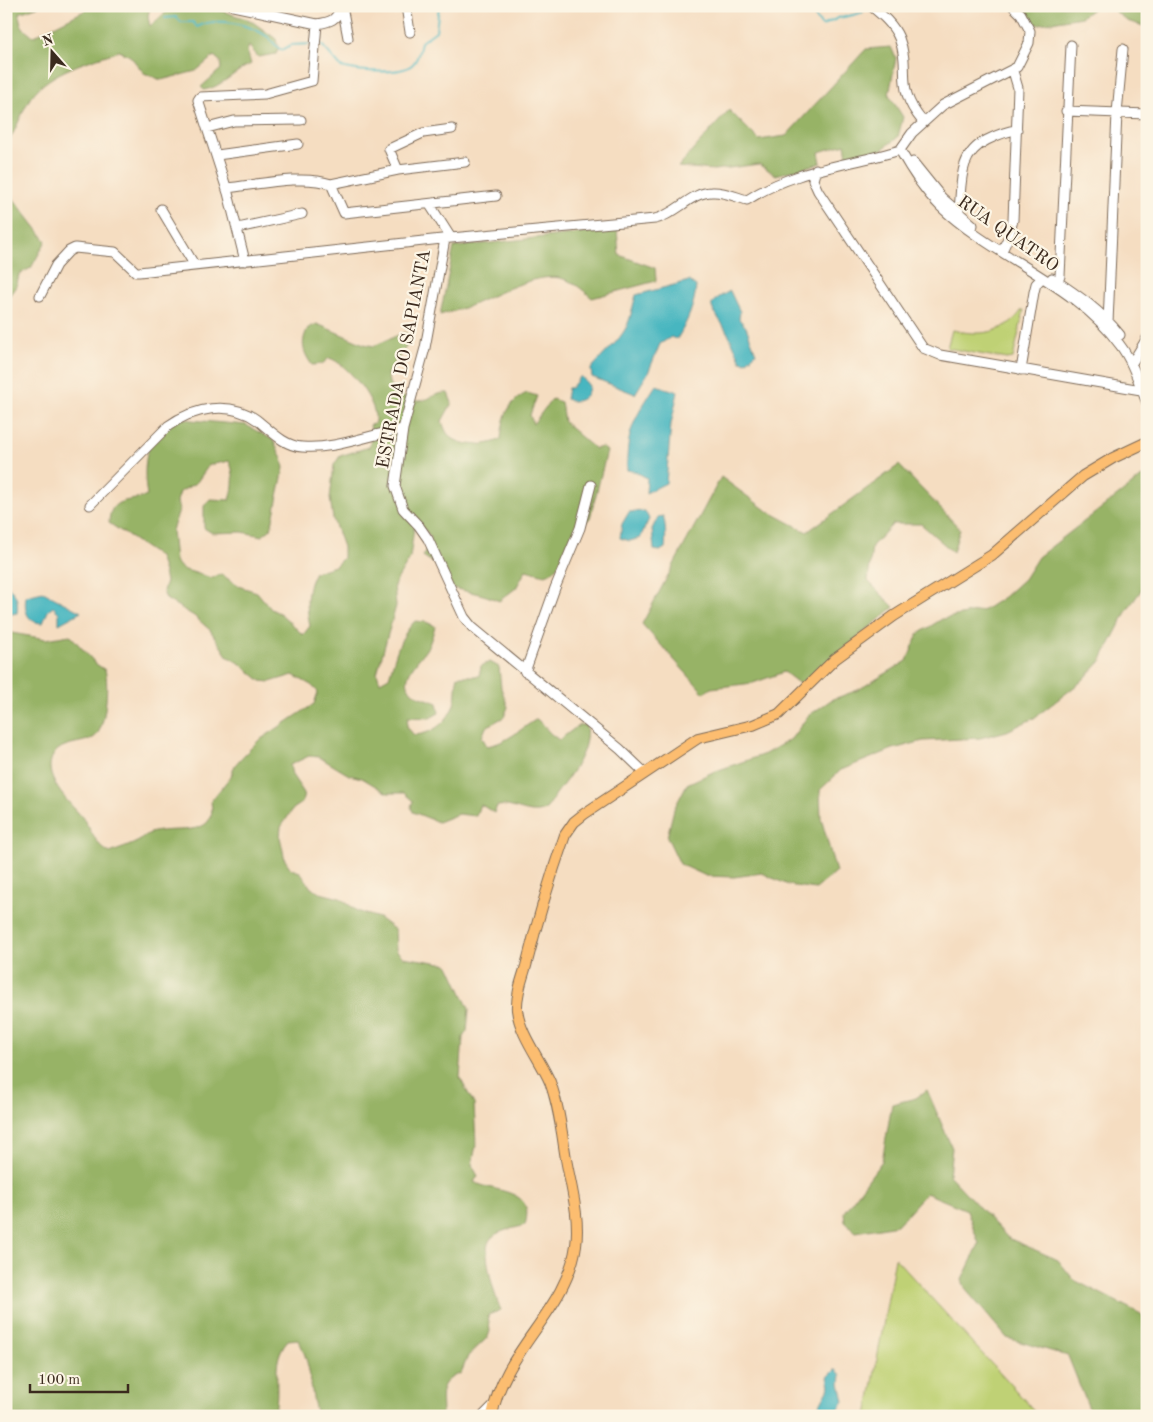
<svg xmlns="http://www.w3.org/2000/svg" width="1153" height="1422" font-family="'Old Standard TT',serif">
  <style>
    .green { fill: #bfd174; stroke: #7d7e49 }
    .forest { fill: #97b366; stroke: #696e42 }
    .water { fill: #47b6c0; stroke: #41706f }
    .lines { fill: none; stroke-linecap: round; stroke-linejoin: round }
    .stream { stroke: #47b6c0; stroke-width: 2 }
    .minor-casing { stroke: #7c6957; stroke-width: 11 }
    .major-casing { stroke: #7c6957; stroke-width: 12 }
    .minor { stroke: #fff; stroke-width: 9 }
    .major { stroke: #fcbd6f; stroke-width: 10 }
    .labels { text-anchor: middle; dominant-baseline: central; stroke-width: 4.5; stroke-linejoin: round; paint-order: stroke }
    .street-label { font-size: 18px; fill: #3b2a1e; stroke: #fcf5e5 }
  </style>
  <rect width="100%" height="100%" fill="#fcf5e5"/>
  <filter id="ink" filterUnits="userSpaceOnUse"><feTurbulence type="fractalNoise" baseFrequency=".02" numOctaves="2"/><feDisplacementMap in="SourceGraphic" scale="10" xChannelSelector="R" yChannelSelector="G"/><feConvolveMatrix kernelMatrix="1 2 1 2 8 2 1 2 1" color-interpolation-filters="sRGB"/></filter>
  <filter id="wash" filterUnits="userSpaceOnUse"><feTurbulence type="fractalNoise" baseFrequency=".0096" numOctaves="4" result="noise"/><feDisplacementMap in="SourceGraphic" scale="20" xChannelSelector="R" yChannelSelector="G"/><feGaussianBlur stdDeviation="1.12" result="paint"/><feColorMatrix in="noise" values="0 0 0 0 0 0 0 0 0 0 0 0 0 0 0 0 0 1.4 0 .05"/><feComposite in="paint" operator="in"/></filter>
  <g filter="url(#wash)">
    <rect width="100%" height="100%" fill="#f5ddc1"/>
    <path class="green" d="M1022 310H1024L1013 358 1007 359 947 348 952 330C979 336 1004 335 1022 310Z
      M895 1258 1039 1416H867Z"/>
    <path class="forest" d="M6 6H39L19 13C20 25 23 31 34 36L94 6H150L148 17 150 26 172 7 206 6 250 20 276 39 278 49 276 54 258 57 249 46 247 51 251 64C235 71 220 88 204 90L201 87 221 69 220 61 214 56 196 71 161 80 144 73 130 56 119 51C89 61 50 71 31 97 21 112 17 130 6 145Z
      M1023 6H1094V8L1081 17 1034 25Z
      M1109 6H1147V27L1127 21Z
      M891 47 896 58 889 95 903 117 898 137 880 151 847 157 845 144 819 152 821 163 776 175 759 164 714 170 678 167 729 110 759 140 786 136 866 49Z
      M6 189 46 241 31 268 19 274 17 285 6 300Z
      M617 229 619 255 655 268 656 281 592 298C582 289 573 281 560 278 535 273 495 295 472 305 462 309 450 312 440 315L454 247Z
      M317 324 364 344 374 346 405 332 410 338 406 347 387 374 390 386C402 396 413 406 429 398 437 394 440 393 448 393L452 403 442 421C444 427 446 434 452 438 464 447 489 446 501 439 503 418 507 402 527 393L537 396 530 415 533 424 552 399 561 402 564 422 595 449 602 447 607 451 590 518C585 524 577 527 573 534 564 547 562 571 545 575L526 570 516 588 499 601C483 593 466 592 449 587L441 568 423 556 431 538 425 530 414 528 410 558 394 585 396 606 377 673 380 682 389 677C396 655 398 639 415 621L426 622 435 626C433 633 431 642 427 648 420 660 398 677 412 692 419 698 429 699 437 703L439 713 430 718 408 717 407 727 414 735C431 734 446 724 453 707 457 698 455 686 458 676H479L481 666 490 662 499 667 501 688 508 707 504 717 486 727 482 737 487 746C507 743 520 729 537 719L551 734 559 740 579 725H586C590 751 571 774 556 794 551 800 550 808 542 811 528 816 512 803 497 806L494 813 480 804 476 816 458 814 438 822 413 812 411 807 413 801 404 793H387L362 778 349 775 319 757 309 756 290 765 292 775 304 793 302 803 293 809 281 827 280 837 285 860 291 869 300 872 311 888 320 893 340 898 357 911 379 918 395 930 396 950 403 957 447 964 450 967 469 1009 467 1031 463 1037 460 1078 474 1104 476 1145 472 1165 478 1176 474 1182C495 1193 536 1188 525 1225 514 1229 495 1230 489 1241 482 1253 495 1298 501 1310L488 1315 490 1331 488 1337 468 1356 461 1373C436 1383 442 1394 442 1416H317C309 1387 313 1368 298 1339L288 1340C268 1362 283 1391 273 1416H6V632L46 639 70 635 96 664 105 670C109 683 106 732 93 738 81 744 62 742 54 754 39 776 70 803 82 817 92 830 94 844 110 853 119 849 130 846 139 841 142 839 144 836 148 834 170 824 219 842 211 801L231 776 235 765 243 756 258 741 314 704 318 692 311 685 293 675 270 682 261 681 238 662 228 657 210 630 194 616 166 599 163 591 166 582 164 572 159 557 109 523C110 496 128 503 147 496 142 465 145 432 175 416L191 420 246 425 273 440 282 458 284 468 271 529 262 536 242 532 212 533 204 528V506L210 499 230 500C234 487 235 472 229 461L209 465 197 482 180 492 177 501 179 511 172 530 175 561 182 569 212 578 221 574 238 586 257 592 271 609 281 614 303 635 310 626C306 606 305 590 315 572L335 566 343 558V547L333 519 330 498 334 465 340 456 369 447 372 435 370 425 374 424C382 406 346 362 329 358L322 364 312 365C303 352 300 343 308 328Z
      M899 465 960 529 953 552 921 524H893L872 546 868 581 894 607 801 685 784 672 753 683 711 688 704 693 642 624 721 477 766 510 807 532Z
      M1147 473V582L1127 610 1101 661 1082 681 1034 718 1007 731 980 738 923 741 893 749 841 770 820 790 821 818 836 872 816 889 788 885 762 873 734 877 706 876 680 864 667 837 674 809 687 784 713 772 765 754 791 739 808 716 831 700 858 690 907 661 918 634 942 619 984 610 1004 597 1024 579 1038 557Z
      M927 1090 952 1148 949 1175 1008 1238 1058 1260 1074 1280 1141 1314 1147 1322V1416H1092L1068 1356 1007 1338 966 1290 962 1280 979 1244 967 1210 926 1193 897 1225 856 1232 845 1222 844 1212 882 1161 892 1104 916 1098Z"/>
    <path class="water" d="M689 281 696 286C695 304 687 323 677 339L671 337 660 344 648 373 635 394 592 377 591 369C602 355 619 342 627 326 631 317 633 305 636 295Z
      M730 291 740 312 739 319 746 327 756 353 746 362 741 361C735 349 730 336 723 325 710 305 704 305 730 291Z
      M581 376 589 386C588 399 577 404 566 399L568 388H571Z
      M656 385 678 392 671 424 666 483 646 493 647 478 634 471 627 470C626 431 635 417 656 385Z
      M645 511 649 519 640 538 630 541 620 538 622 524 629 512Z
      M663 516C666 523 666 540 665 548L660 551 654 550 652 529 658 517Z
      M6 584C16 594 19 599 17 613L6 615Z
      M43 592 81 612 59 624V613L53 607 48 611 43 623C26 623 24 609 26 596Z
      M836 1369 841 1375 840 1383 844 1401 834 1416H823L819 1406 830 1386 828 1377Z"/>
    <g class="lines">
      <path class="stream" d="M807 6 822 26 838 18 863 13
        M165 18 176 17 181 22H193L197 27C218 16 249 24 268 37 273 41 275 47 282 50L291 45 312 44
        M321 44 341 67C356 71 401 76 413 64 419 58 420 48 421 42L436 31 439 6"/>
    </g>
  </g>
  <g filter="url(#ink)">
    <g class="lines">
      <defs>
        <path id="minor" d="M233 6 317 24C330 22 338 20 340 6
          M342 6 348 38
          M406 6 410 32
          M871 6C882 15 893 24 899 38 912 72 893 86 923 122
          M1066 111 1147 114
          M207 128 234 121 301 120
          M900 150C911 170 924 190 940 206 994 258 1075 283 1120 345 1133 362 1139 384 1147 403
          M900 150 912 133 943 105 1017 67 1029 43 1030 31 1021 14 1013 6
          M217 155 298 144
          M913 162 942 198 973 225
          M816 169 813 180 818 191 923 348 940 355 1141 390
          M398 170 389 149 423 133 452 129
          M331 184 398 170 465 162
          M227 188C257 185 302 174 331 184L344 213 496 196
          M430 205 451 238
          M161 209 195 266
          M958 219C963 188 955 156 987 140 997 135 1006 131 1017 130
          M238 228 302 214
          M445 239 425 348 403 429 395 486 403 509 419 526 428 539 464 617 472 627 620 749 645 773
          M1002 251 1009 236 1013 220 1018 88 1013 71
          M245 261 228 193 198 100 200 97 265 94 312 81 317 24
          M1052 278C1078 295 1101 311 1120 335
          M1057 285 1060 276 1071 45
          M40 296 56 265 69 251 75 248 115 252 136 272H139L451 238 655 219C677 214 691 192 712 192 723 191 736 197 747 200 795 169 847 166 900 150
          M1108 323 1117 113 1123 49
          M1132 363 1147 338
          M1021 370 1034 292 1036 284 1042 278
          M90 505 168 426C193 408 229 400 257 420 270 430 284 446 302 447 334 450 371 434 403 429
          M525 672 555 588 580 528 591 485
          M483 1416 493 1406"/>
        <path id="major" d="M492 1416C503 1350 567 1311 576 1245 580 1217 571 1187 566 1159 562 1134 559 1106 550 1082 540 1059 520 1035 517 1010 516 995 522 979 526 966 537 922 550 878 565 835L574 822 584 814 698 738 753 725 779 714 835 659 894 616 992 555 1083 476 1113 458 1147 442"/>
      </defs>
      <use href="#minor" class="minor-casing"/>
      <use href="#major" class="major-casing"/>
      <use href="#minor" class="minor"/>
      <use href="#major" class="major"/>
    </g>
  </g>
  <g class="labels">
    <g class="street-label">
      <text transform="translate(1008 234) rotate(35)">RUA QUATRO</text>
      <text transform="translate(404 359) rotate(-79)">ESTRADA DO SAPIANTA</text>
    </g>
  </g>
  <rect width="1153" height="1422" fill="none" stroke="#fcf5e5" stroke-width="25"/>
  <g transform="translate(52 52) rotate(340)" stroke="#fcf5e5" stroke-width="4" paint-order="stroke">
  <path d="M0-4L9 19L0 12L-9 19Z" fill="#3b2a1e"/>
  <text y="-8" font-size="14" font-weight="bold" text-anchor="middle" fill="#3b2a1e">N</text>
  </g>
  <path d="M30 1384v8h98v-8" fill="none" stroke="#3b2a1e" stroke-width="2.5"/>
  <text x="38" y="1384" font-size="15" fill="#3b2a1e" stroke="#fcf5e5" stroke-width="4" paint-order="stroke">100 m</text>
</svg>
